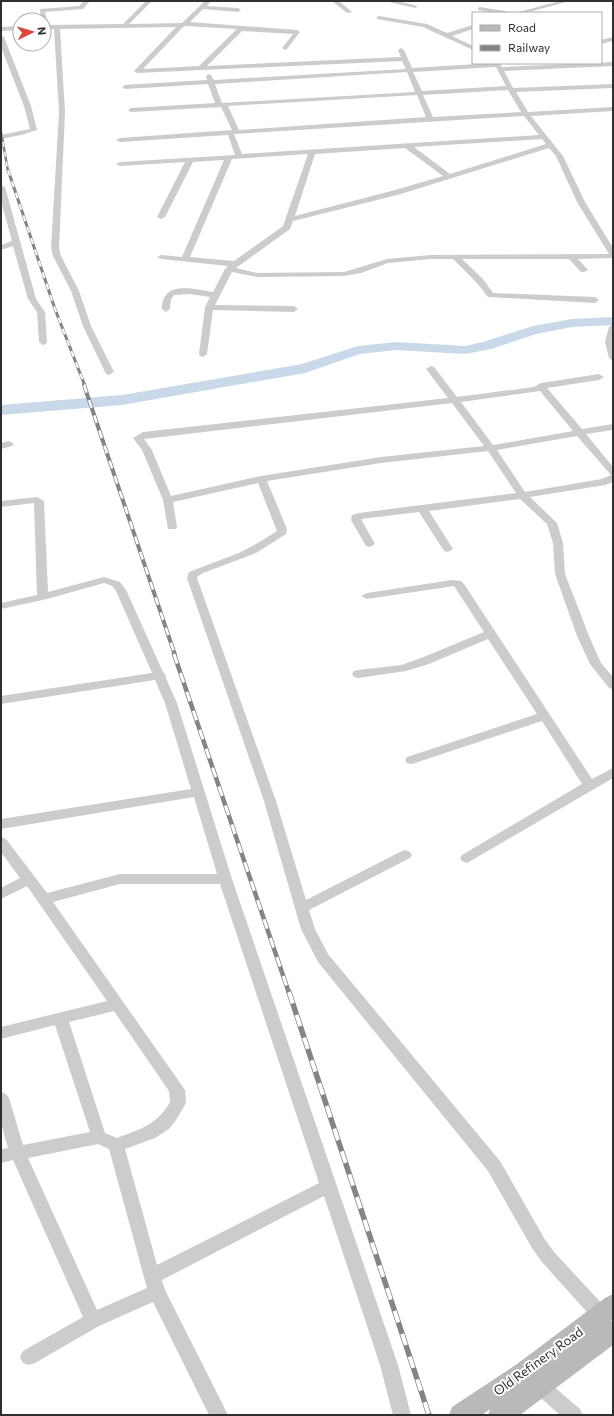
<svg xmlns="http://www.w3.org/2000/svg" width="614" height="1416" font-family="Commissioner,sans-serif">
  <rect width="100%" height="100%" fill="#fff"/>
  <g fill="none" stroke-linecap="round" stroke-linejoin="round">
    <polygon fill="#cad9ea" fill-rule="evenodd" points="613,317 613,325 572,327 536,334 491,349 465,354 396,350 360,354 305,373 122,405 1,415 1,405 122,395 302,364 358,346 396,342 465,346 483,342 533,326 572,319"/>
    <g fill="#ccc" fill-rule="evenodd">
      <polygon points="84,1 90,1 83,9 45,12 47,20 44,22 44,20 41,20 40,9 79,6"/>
      <path d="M146 1H152L129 24 182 23 205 1H211L207 6 238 8 241 10 238 12 203 9 190 22 297 30 300 32 287 49 285 50 282 48 293 34 242 31 207 66 401 57 398 50 401 48 404 50 412 68 494 63H500L502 67 613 62V66L504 71 513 88 613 84V88L516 92 528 112 613 107V111L531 116 563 156 585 202 613 248V258L578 259 588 270 584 272H581L569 259H462L483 279 493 293 595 297 599 300 595 303 488 297 477 283 453 259H431L388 263 361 273 344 276 257 277 232 272 215 305 294 306 298 309 294 312 213 310 207 354 203 357 200 356 199 354 205 307 210 297 190 294 174 295 171 299 170 309 166 312 162 309C162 280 193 289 213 292L225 269 228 266 161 259 157 257 161 255 182 257 224 160 193 162 165 217 161 219 157 217 185 162 120 166 116 164 120 162 235 155 228 135 120 142 116 140 120 138 232 130 221 107 131 112 128 110 131 108 215 103 208 84 125 89 122 87 125 85 207 80 206 76 209 74 211 75 214 80 406 69 402 61 137 73 134 71 135 70 176 27 60 29 65 112 59 248 61 256 79 291 91 326 114 372 109 375 106 374 83 326 71 291 53 256 51 248 59 112 54 29H44V25L123 24ZM186 26 237 29 199 66 143 69 183 27ZM496 67 506 86 422 91 413 72ZM407 72 415 92 222 103 215 84ZM508 90 521 112 433 117 423 95ZM417 95 426 117 239 130 228 106ZM524 116 539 135 242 154 234 134ZM542 139 546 144 450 174 414 147ZM405 148 443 176 395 190 295 216 315 154ZM549 148 556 156 577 202 609 254 431 255 387 259 344 272 257 273 236 268 290 229 293 221 401 194ZM308 154 283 226 234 261 190 257 232 159Z"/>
      <polygon points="332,1 339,1 352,12 347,13"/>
      <polygon points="385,1 397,1 418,6 415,8"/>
      <polygon points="560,1 570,1 525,13 515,13"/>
      <polygon points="480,7 505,11 508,13 494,13 478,10 478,8"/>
      <polygon points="379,16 427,24 447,33 473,25 473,29 452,36 473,46 473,50 423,27 377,19 377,17"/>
      <polygon points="20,26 20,30 1,31 1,27"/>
      <polygon points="1,35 4,37 31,106 37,130 21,135 1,139 1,135 30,129 24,106 1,47"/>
      <polygon points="613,37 613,41 601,44 601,40"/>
      <polygon points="1,185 5,187 36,299 45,312 47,342 46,344 43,345 39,342 37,312 28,299 13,246 1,250 1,245 12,241 1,201"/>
      <polygon points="613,324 613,361 609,358 605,342 609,327"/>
      <path d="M431 366 434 367 457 397 534 387 541 383 599 374 604 377 599 380 547 388 582 429 613 424V430L586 434 613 467V482L605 485 530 497 557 523 563 543 565 574 589 636 601 663 613 677V689L609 688 590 664 577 636 555 574 553 543 547 524 520 499 429 511 453 549 448 552 444 551 419 512 361 519 375 544 370 547 366 546 351 520 352 515 359 513 516 493 488 451 381 463 267 481 287 529 286 534 256 553 203 573 198 576 197 578 276 801 306 900 400 852 405 850 410 852 412 855 410 858 309 910 315 929 328 954 500 1161 544 1238 554 1252 606 1308 609 1314 606 1320 600 1322 594 1320 542 1262 532 1248 488 1171 318 962 301 929 264 801 187 578 189 572 239 553 258 543 277 531 258 483 173 502 177 527 176 529H168L163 500 142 450 133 438 143 432 448 398 426 369ZM540 391 573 431 493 445 461 402ZM452 403 484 446 381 457 261 476 171 496 152 450 144 439ZM577 436 611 475 602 479 525 492 497 450Z"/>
      <polygon points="9,441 14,444 12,446 1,449 1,443"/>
      <path d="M37 497 44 501 48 592 104 577 120 582 126 590 163 672 166 675 165 676 177 703 232 879 398 1365 411 1415H393L380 1365 324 1196 162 1280 165 1290 228 1415H209L153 1302 99 1326 35 1363 29 1365 23 1363 20 1357 23 1351 83 1317 13 1160 1 1163V1149L8 1148 1 1123V1092L6 1094 9 1098 23 1145 90 1132 55 1025 1 1039V1027L107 1001 27 886 1 899V888L20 878 1 852V837L6 839 47 893 120 874H217L194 797 1 829V819L191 789 165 703 155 680 1 704V696L152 673 116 591 112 586 104 583 47 599 1 609V603L37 595 34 503 1 507V501ZM120 884H220L319 1183 157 1265 125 1149 155 1138 169 1129 176 1120 186 1103 185 1090 53 902ZM114 1011 169 1091 170 1102C158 1124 139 1130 117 1138L105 1133 69 1022ZM98 1144 109 1149 147 1288 97 1310 28 1158Z"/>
      <polygon points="452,580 461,581 464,584 592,779 613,768 613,778 467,863 462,861 460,858 462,855 582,784 542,721 415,763 411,764 407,763 405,760 407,757 537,714 488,639 429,664 406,671 358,678 354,677 352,674 354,671 358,670 401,665 421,658 484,632 454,586 367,599 361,596 367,593"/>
      <polygon points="540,1377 546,1380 580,1409 583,1415 560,1415 534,1392 531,1386 534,1380"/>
    </g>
    <polygon fill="#b9b9b9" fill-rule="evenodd" points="613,1294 613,1319 609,1322 613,1320 613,1345 520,1415 488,1415 490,1409 482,1415 449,1415 452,1407 517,1364 605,1298"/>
    <defs>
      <polyline id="rail-far4" points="1,132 8,171"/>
      <polyline id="rail-far3" points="8,170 55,309 85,386"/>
      <polyline id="rail-far2" points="84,385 175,655"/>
      <polyline id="rail-far1" points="174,654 289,993"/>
      <polyline id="rail" points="289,992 429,1415"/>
    </defs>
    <use href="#rail-far4" stroke="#848484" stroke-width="2.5"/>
    <use href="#rail-far3" stroke="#848484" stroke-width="3"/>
    <use href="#rail-far2" stroke="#848484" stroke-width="4"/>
    <use href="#rail-far1" stroke="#848484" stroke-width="4.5"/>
    <use href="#rail" stroke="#848484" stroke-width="5.5"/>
    <use href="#rail-far4" stroke="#fff" stroke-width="1.5" stroke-dasharray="5" stroke-linecap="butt"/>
    <use href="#rail-far3" stroke="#fff" stroke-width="2" stroke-dasharray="6" stroke-linecap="butt"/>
    <use href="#rail-far2" stroke="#fff" stroke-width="2.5" stroke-dasharray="8" stroke-linecap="butt"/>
    <use href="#rail-far1" stroke="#fff" stroke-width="3" stroke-dasharray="10" stroke-linecap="butt"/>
    <use href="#rail" stroke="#fff" stroke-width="4" stroke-dasharray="12" stroke-linecap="butt"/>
  </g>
  <g text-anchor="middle" stroke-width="4" stroke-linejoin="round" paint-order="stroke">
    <g font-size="13" fill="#2f2f2f" stroke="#fff">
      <text transform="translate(538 1361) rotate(-36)" y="5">Old Refinery Road</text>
    </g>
  </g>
  <rect width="614" height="1416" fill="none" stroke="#2f2f2f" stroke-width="4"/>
  <rect x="472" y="12" width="130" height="52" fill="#ffffff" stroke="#acacac"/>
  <rect x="480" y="25" width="20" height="6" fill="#b9b9b9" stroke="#acacac"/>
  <text x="508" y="32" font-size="12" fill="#2f2f2f">Road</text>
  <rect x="480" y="45" width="20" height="6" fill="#848484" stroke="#acacac"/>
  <text x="508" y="52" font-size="12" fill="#2f2f2f">Railway</text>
  <g transform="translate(32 32) rotate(85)"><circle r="19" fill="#ffffff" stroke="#acacac"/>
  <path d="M0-3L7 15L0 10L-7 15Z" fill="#dd473a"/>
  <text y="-6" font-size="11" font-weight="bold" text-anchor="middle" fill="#2f2f2f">N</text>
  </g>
</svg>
